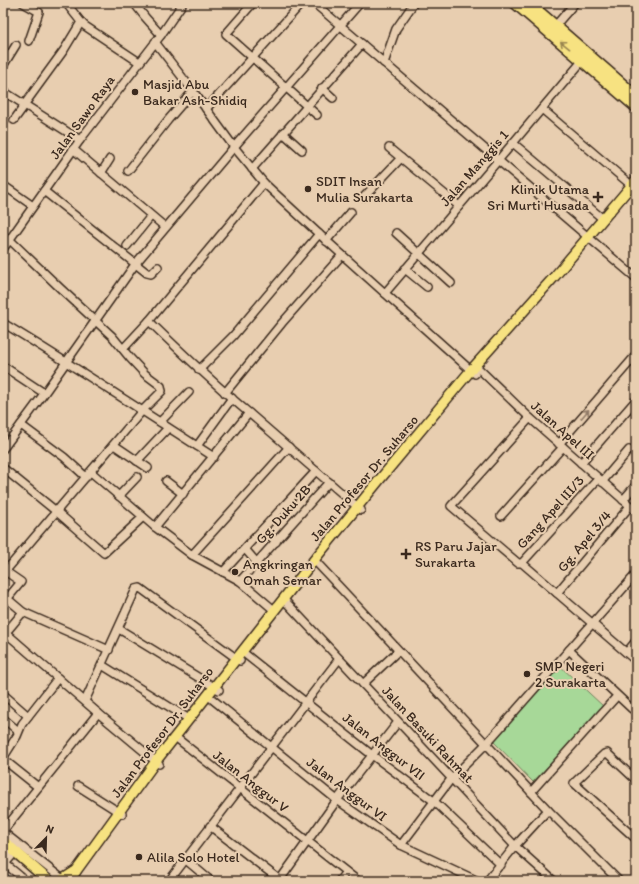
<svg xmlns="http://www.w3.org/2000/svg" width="639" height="884" font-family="Itim,sans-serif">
  <rect width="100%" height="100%" fill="#e8ceb0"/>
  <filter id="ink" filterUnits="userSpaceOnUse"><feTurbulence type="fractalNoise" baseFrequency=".025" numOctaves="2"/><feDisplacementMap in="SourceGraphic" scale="8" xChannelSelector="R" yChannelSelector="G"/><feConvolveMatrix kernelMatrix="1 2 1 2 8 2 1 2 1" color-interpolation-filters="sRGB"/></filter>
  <g filter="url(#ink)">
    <polygon fill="#a7d898" stroke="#71815b" points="559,665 604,707 533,782 493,741"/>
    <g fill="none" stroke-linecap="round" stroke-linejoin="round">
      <polyline stroke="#708e9e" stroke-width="2" points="3,872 14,881"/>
      <defs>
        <g id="minor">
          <polyline points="23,3 39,12 29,41"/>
          <polyline points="66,3 81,22 85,26 139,62"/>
          <polyline points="134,3 145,17 161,35"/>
          <polyline points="253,3 226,34 317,115"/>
          <polyline points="314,3 636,278"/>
          <polyline points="555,26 575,3"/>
          <polyline points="155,42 193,91 234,147 264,183 319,234 475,374"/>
          <polyline points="384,63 396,29 414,3"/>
          <polyline points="3,66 16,45"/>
          <polyline points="322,88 333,98"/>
          <polyline points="3,91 80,140"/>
          <polyline points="24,105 64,50 81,22"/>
          <polyline points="206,109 302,3"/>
          <polyline points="542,109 631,185"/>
          <polyline points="14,120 25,105"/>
          <polyline points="283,133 302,150"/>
          <polyline points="513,143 603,219"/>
          <polyline points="389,148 459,206"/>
          <polyline points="73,149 165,227"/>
          <polyline points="252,169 362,44"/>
          <polyline points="128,171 168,120 193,91"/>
          <polyline points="101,173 110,159"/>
          <polyline points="3,185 33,206"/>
          <polyline points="44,191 147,273 151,274 158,267"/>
          <polyline points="364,197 401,158"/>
          <polyline points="396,233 451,283"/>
          <polyline points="326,241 351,212"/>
          <polyline points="127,246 151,216"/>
          <polyline points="3,249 80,140 161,35 183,3"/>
          <polyline points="405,269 427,287"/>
          <polyline points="385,293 513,143 583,60"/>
          <path d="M3 323C74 366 144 412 214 457"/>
          <polyline points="123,349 149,321"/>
          <polyline points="475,365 530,418 636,511"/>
          <polyline points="3,366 44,393"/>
          <polyline points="199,370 233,336 319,234"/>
          <polyline points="225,393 282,323 342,255"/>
          <path d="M249 413C214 384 182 353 149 321L264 183"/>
          <polyline points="530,418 451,506 518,563 522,563 636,661"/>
          <polyline points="160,422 189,392"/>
          <polyline points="21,425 64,457 86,477"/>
          <polyline points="559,444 636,355"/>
          <polyline points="114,445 148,468"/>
          <polyline points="197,446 232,398"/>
          <polyline points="3,449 43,395 136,263 234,147 360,3"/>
          <polyline points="137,461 168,428"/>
          <polyline points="581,463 636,400"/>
          <polyline points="3,468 57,512 104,553 143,517"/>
          <polyline points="91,472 155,527"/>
          <polyline points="166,481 183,494"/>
          <polyline points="602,482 629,450"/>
          <polyline points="119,496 137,477"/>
          <polyline points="623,500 636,485"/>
          <polyline points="501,516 563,447"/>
          <polyline points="264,528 276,542"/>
          <polyline points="245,549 257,563"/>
          <polyline points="192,555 289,447"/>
          <polyline points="317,563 548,810 619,881"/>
          <polyline points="522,563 598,479"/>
          <polyline points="5,571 21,582 7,599"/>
          <polyline points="223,572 316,471"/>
          <polyline points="3,574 142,411 162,391 161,386 145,374 130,358 112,336 60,288 10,240"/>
          <polyline points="240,581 329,482"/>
          <polyline points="557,593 630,506"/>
          <polyline points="3,595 23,612 109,650"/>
          <polyline points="286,602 515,846 554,881"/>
          <polyline points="274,610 240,581 192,555 155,527 249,413 361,510"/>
          <polyline points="119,629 219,690"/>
          <polyline points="6,633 98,713 159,764"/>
          <polyline points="3,636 23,612"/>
          <polyline points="569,650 632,709"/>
          <polyline points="627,652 636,641"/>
          <polyline points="245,654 372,755 435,802 501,865"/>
          <polyline points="102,665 189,719"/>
          <polyline points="363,684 398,651"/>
          <polyline points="3,694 28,716"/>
          <polyline points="212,699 337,800 401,845 478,881"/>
          <polyline points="85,701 136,589 140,588 240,661"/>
          <polyline points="4,719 18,731"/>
          <polyline points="179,740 358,881"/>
          <polyline points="3,758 17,736 22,724 58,678"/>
          <polyline points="3,759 38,787"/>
          <polyline points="636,780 607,753 604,754 574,783 636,839"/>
          <polyline points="78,786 122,814"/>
          <polyline points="531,792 617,696"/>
          <polyline points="210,826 280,880"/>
          <polyline points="3,831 98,713"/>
          <polyline points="3,832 65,881"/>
          <polyline points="401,845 451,779 486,744 636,574"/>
          <polyline points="186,860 211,881"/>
          <polyline points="3,862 26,881"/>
          <polyline points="3,866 11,857"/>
          <polyline points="169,881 339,659"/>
          <polyline points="279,881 337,800 398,722"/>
          <polyline points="339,881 346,872"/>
          <polyline points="487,881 515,846 548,810"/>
        </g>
        <polyline id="major" points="71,878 156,761 314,560 381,478 471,370 555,276 636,180"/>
        <g id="highway">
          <polyline points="515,3 636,107"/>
          <polyline points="529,3 636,96"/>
          <polyline points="3,841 49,881"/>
          <polyline points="61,881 75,872"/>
        </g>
      </defs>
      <use href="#minor" stroke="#3b2a1e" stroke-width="10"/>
      <use href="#major" stroke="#3b2a1e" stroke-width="12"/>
      <use href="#highway" stroke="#3b2a1e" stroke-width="13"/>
      <use href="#minor" stroke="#e8ceb0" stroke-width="7"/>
      <use href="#major" stroke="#f7e281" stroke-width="9"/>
      <use href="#highway" stroke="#f7e281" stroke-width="10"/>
    </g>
    <defs><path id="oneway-shaft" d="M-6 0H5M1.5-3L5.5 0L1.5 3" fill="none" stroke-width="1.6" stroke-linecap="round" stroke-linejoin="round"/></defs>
    <use stroke="#998650" href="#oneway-shaft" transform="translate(565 45) rotate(-141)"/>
    <use stroke="#927c67" href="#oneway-shaft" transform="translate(585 414) rotate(-49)"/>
  </g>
  <g fill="#3b2a1e" stroke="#e8ceb0" stroke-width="1.5">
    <circle cx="135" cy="92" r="4"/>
    <circle cx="308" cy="189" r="4"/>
    <path d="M596 191h4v4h4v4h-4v4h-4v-4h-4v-4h4z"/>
    <path d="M404 548h4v4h4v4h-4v4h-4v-4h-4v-4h4z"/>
    <circle cx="235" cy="572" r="4"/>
    <circle cx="527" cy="674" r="4"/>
    <circle cx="139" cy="857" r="4"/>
  </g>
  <g text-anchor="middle" stroke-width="4" stroke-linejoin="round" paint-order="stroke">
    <g font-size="14" fill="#3b2a1e" stroke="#e8ceb0" text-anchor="start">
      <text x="143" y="89">Masjid Abu<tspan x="143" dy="16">Bakar Ash-Shidiq</tspan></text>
      <text x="316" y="186">SDIT Insan<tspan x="316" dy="16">Mulia Surakarta</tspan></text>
      <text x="589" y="194" text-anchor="end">Klinik Utama<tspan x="589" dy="16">Sri Murti Husada</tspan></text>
      <text x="415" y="551">RS Paru Jajar<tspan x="415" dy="16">Surakarta</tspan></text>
      <text x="243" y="569">Angkringan<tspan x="243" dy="16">Omah Semar</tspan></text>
      <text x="535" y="671">SMP Negeri<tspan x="535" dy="16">2 Surakarta</tspan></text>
      <text x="147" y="862">Alila Solo Hotel</text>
    </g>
    <g font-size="14" fill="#3b2a1e" stroke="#e8ceb0">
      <text transform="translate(82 117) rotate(-54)" y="5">Jalan Sawo Raya</text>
      <text transform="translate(474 168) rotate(-49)" y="5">Jalan Manggis 1</text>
      <text transform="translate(563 430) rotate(42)" y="5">Jalan Apel III</text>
      <text transform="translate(364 478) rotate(-50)" y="5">Jalan Profesor Dr. Suharso</text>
      <text transform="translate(550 512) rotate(-48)" y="5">Gang Apel III/3</text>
      <text transform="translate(283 514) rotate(-48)" y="5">Gg. Duku 2B</text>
      <text transform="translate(584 541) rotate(-50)" y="5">Gg. Apel 3/4</text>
      <text transform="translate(162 732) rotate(-53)" y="5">Jalan Profesor Dr. Suharso</text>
      <text transform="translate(428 734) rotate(47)" y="5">Jalan Basuki Rahmat</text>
      <text transform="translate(384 746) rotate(38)" y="5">Jalan Anggur VII</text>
      <text transform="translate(251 781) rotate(38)" y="5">Jalan Anggur V</text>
      <text transform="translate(347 789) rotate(37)" y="5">Jalan Anggur VI</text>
    </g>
  </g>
  <rect width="639" height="884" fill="none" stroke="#e8ceb0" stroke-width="16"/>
  <rect x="8" y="8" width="623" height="868" fill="none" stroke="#3b2a1e" stroke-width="1.5" filter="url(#ink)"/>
  <g transform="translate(46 838) rotate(23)" stroke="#e8ceb0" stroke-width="3" paint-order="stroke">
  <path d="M0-3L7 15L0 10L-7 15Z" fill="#3b2a1e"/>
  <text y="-6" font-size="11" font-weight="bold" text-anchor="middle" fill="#3b2a1e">N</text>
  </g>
</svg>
